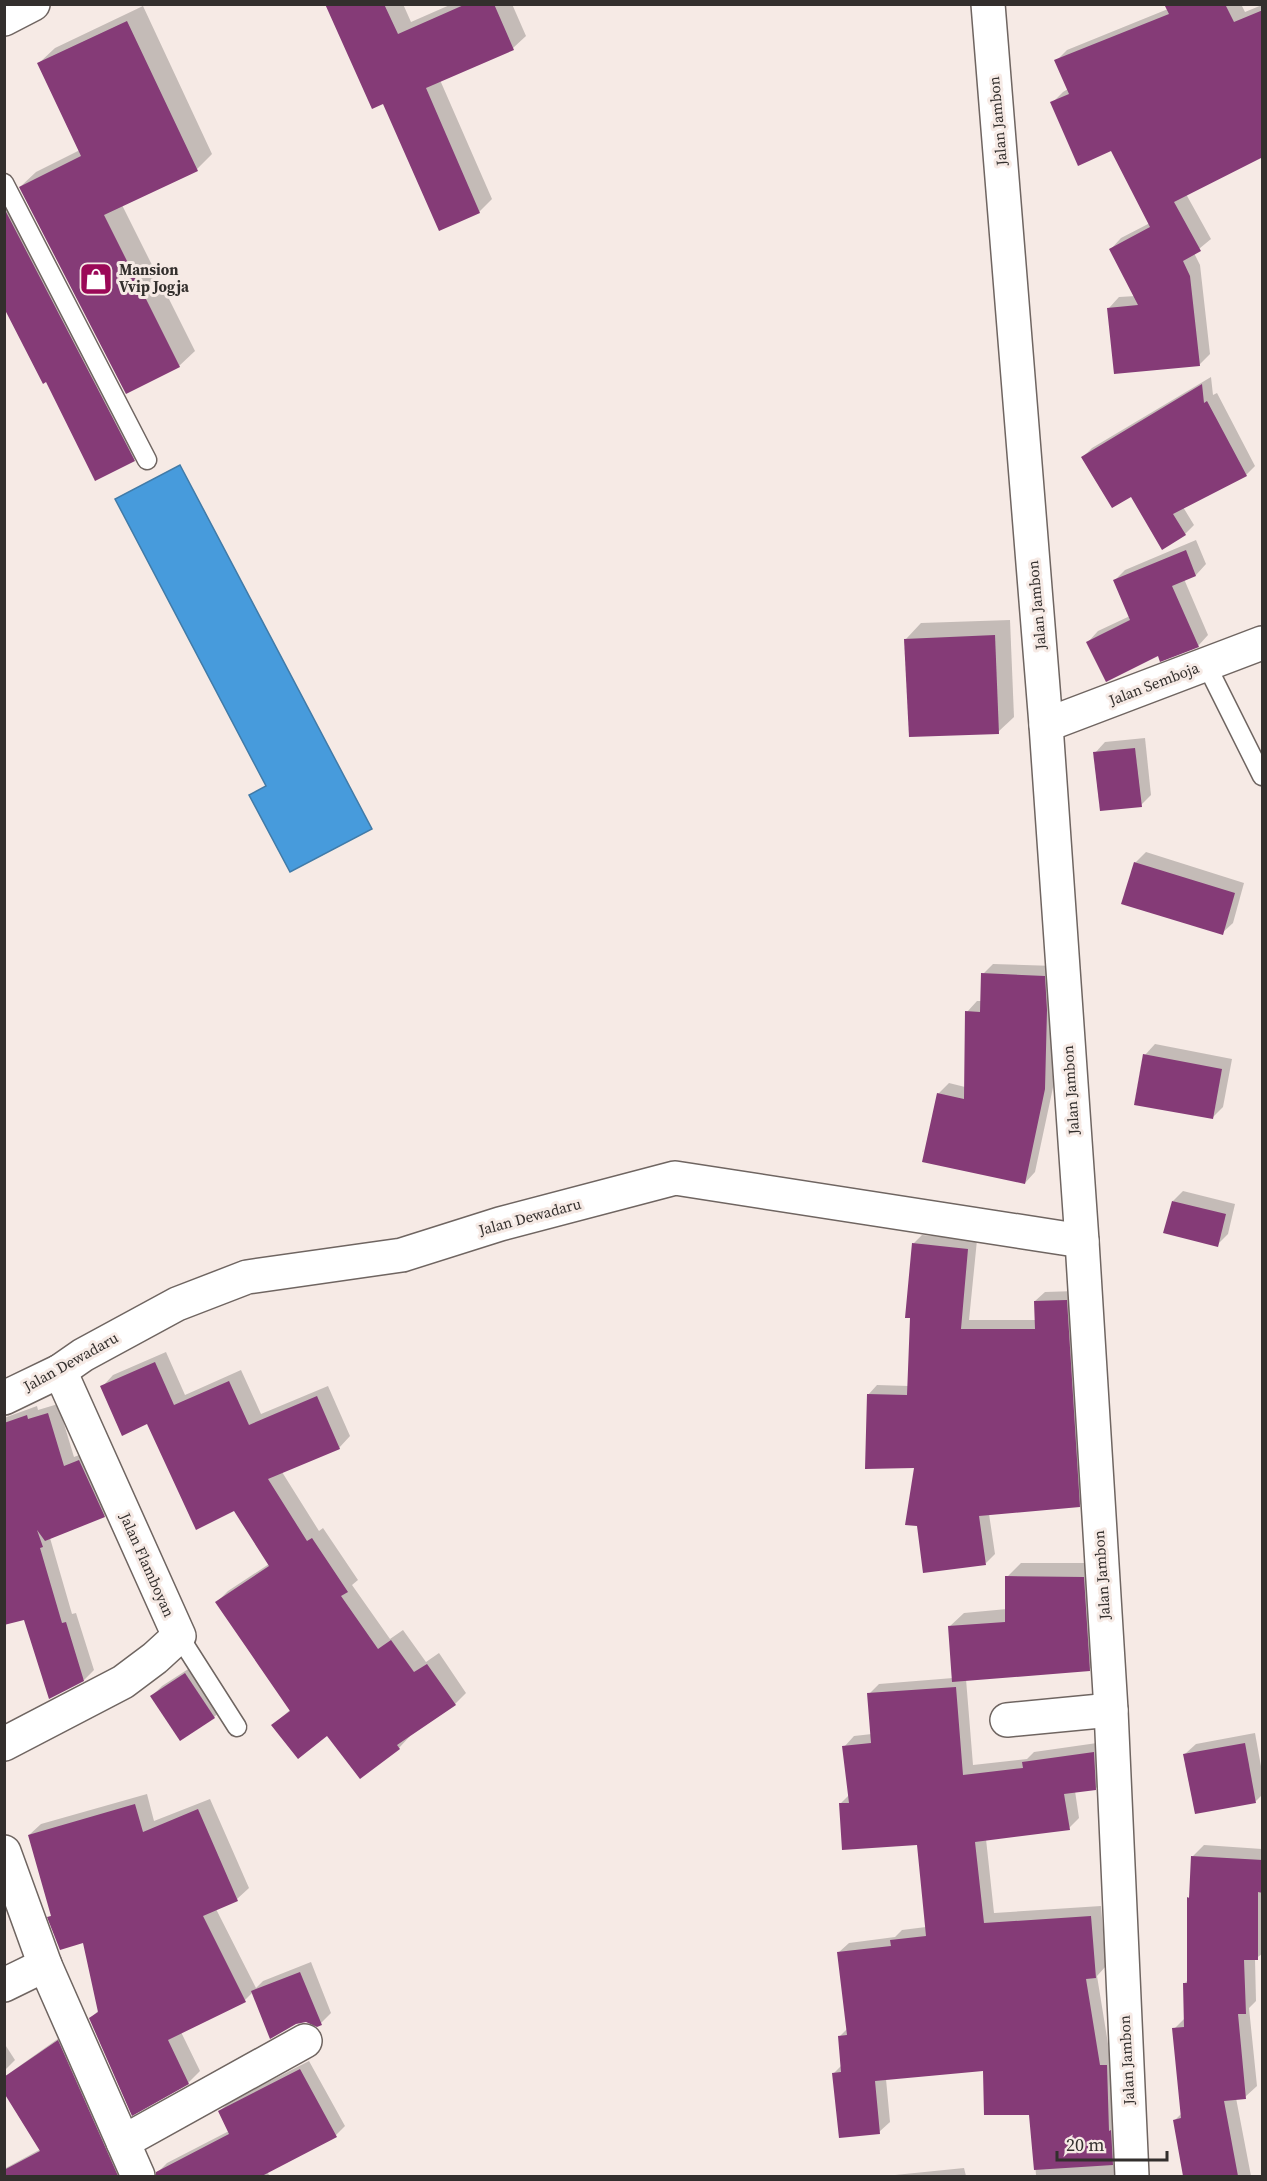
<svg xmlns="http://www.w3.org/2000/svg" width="1267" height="2181" font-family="'Source Serif 4',serif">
  <rect width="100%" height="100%" fill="#f6eae5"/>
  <polygon fill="#479bdc" stroke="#417ba8" stroke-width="1.5" points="180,465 372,829 290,872 249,795 266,786 115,499"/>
  <g fill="#0003">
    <polygon points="326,4 403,4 411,22 452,4 512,4 526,36 513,48 440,80 492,199 479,212 384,102"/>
    <polygon points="1166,4 1241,4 1245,12 1262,5 1262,82 1186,194 1211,239 1194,253 1200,265 1210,354 1199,365 1109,308 1119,297 1136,296 1111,249 1121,238 1150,223 1111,150 1052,103 1063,92 1068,89 1056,61 1067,50 1168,9"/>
    <polygon points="143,6 212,154 197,169 122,205 195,351 179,366 20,187 36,172 80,150 39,63 55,48"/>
    <polygon points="4,190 145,450 134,460 47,380 4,305"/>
    <polygon points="1211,377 1213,395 1217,393 1255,466 1246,475 1183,507 1194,525 1185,534 1083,457 1092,448"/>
    <polygon points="1196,540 1206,564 1196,575 1184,579 1208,635 1198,646 1088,642 1098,631 1130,616 1115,580 1125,570"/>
    <polygon points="1010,620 1014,717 998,732 906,639 921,623"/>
    <polygon points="1145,738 1151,795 1141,805 1095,753 1105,742"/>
    <polygon points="1146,852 1244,883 1233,923 1222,933 1135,863"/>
    <polygon points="993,964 1055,966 1055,1078 1035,1172 1025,1183 938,1094 949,1083 965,1087 967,1012 977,1001 982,1001 983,974"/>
    <polygon points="1155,1044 1232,1059 1223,1107 1212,1118 1145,1055"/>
    <polygon points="1183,1191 1235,1204 1228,1234 1217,1245 1173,1201"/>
    <polygon points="922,1235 977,1240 969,1320 1036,1320 1035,1301 1045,1292 1076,1291 1088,1496 1079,1506 989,1514 995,1554 986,1563 916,1466 868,1395 877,1385 909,1386 913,1244"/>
    <polygon points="166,1352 185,1395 241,1370 261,1414 328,1386 350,1436 339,1448 282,1472 319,1531 323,1528 358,1580 352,1585 390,1639 403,1630 426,1662 439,1653 466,1693 455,1704 409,1735 410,1736 399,1748 273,1725 291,1709 217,1602 228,1591 269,1564 235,1509 148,1422 102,1387 113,1375"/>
    <polygon points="58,1404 74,1457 89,1451 114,1506 104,1516 50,1538 72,1614 76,1613 94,1670 84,1680 26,1619 4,1468 4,1418 37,1406 38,1410"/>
    <polygon points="1021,1563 1098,1563 1103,1655 1089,1670 966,1679 973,1765 1027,1759 1034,1752 1104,1742 1106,1778 1095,1789 1075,1791 1079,1818 1069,1828 986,1839 994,1913 1101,1906 1106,1966 1097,1976 1110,2056 1127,2176 1031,2176 1036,2175 1031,2113 985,2070 886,2079 890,2122 879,2132 834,2073 842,2065 839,2037 848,2028 838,1953 849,1943 895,1937 902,1930 926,1927 918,1843 840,1804 850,1794 844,1747 854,1736 872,1734 869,1694 879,1684 953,1678 949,1627 964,1613 1007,1609 1007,1577"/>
    <polygon points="196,1664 225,1707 214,1717 152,1696 162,1686"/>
    <polygon points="1255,1733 1262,1772 1262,1795 1256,1801 1185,1754 1196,1744"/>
    <polygon points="147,1794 154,1821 210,1799 249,1888 237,1899 216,1909 256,1988 263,1981 311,1962 331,2013 321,2023 253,1992 245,2000 181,2032 200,2071 188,2083 133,2114 91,2018 99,2010 84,1941 49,1917 52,1915 29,1835 41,1824"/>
    <polygon points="1204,1845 1262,1849 1262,1954 1255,1959 1256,2001 1249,2008 1257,2086 1245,2097 1236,2098 1251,2176 1185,2176 1175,2120 1182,2113 1174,2029 1186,2017 1184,1984 1189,1979 1188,1898 1190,1896 1193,1856"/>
    <polygon points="66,2033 130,2176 4,2176 4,2169 41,2149 4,2077"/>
    <polygon points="4,2043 15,2060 4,2071"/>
    <polygon points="309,2061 345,2126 336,2135 267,2172 270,2176 160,2176 158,2172 167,2163 229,2131 220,2111 229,2102"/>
    <polygon points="964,2168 966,2176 893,2176 895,2175"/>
  </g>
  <g fill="#853b77">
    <polygon points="325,4 384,4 398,34 466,4 494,4 514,50 426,88 480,213 439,231 383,104 372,109"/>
    <polygon points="1164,4 1225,4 1234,22 1263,10 1263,157 1174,202 1201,251 1183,261 1190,276 1200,366 1114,374 1107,308 1138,305 1109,249 1150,227 1111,151 1078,166 1050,102 1069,94 1054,60 1169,14"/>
    <polygon points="127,21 198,171 104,215 180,367 126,394 19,187 81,156 37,63"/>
    <polygon points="4,208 135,461 95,481 46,382 43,384 4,308"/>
    <polygon points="1202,384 1204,403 1207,401 1247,476 1173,514 1186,535 1162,550 1131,497 1112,508 1081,457"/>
    <polygon points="1186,550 1196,576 1172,586 1199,647 1160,662 1158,656 1106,682 1086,642 1130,620 1113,580"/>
    <polygon points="995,635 999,734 909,737 904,639"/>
    <polygon points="1135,748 1142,807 1100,811 1093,752"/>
    <polygon points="1134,862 1235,893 1223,935 1121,904"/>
    <polygon points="981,973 1045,976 1047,1010 1045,1089 1025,1184 922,1162 937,1093 964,1099 965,1011 980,1012"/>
    <polygon points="1143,1054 1222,1069 1213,1119 1134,1105"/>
    <polygon points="1172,1201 1226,1214 1218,1247 1163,1233"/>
    <polygon points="912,1243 968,1249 961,1329 1035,1329 1034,1301 1067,1300 1080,1507 979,1516 986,1565 923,1573 917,1526 905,1525 914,1468 865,1469 867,1394 907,1395 910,1318 905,1318"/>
    <polygon points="155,1362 174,1405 229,1381 249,1425 317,1396 340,1449 268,1479 307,1541 312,1538 348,1592 341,1596 378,1649 391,1640 414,1672 427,1664 456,1705 397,1745 400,1749 360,1779 327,1736 298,1759 271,1725 290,1711 215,1602 269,1566 234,1511 196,1530 147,1424 122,1436 100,1386"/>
    <polygon points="48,1413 64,1466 79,1460 105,1517 45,1541 37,1530 43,1547 40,1548 62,1623 66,1622 84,1681 49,1699 24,1620 4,1625 4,1423 27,1415 28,1419"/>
    <polygon points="1005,1576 1084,1577 1090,1671 952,1682 948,1626 1005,1622"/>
    <polygon points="185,1673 215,1718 180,1741 150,1696"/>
    <polygon points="956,1687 963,1775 1023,1768 1022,1762 1094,1752 1096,1790 1064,1794 1070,1830 975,1842 984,1923 1091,1916 1096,1978 1086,1979 1100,2065 1107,2065 1109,2131 1111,2130 1113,2165 1034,2170 1029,2115 984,2115 983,2071 875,2081 880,2134 839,2138 832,2073 841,2072 838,2036 847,2035 837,1952 891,1946 890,1940 926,1936 917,1845 842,1850 839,1803 849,1803 842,1746 871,1743 867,1693"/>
    <polygon points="1245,1743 1256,1803 1195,1814 1183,1754"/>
    <polygon points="135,1804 143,1832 198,1809 238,1901 203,1916 246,2002 168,2040 189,2084 132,2116 89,2018 98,2012 83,1943 60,1950 47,1917 51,1916 28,1835"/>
    <polygon points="1191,1856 1263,1860 1263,1893 1258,1892 1258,1960 1244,1960 1246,2014 1238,2014 1246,2099 1224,2101 1238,2176 1183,2176 1173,2120 1181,2118 1172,2028 1184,2027 1183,1983 1187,1983 1187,1897 1189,1898"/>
    <polygon points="300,1972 322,2025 317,2027 306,2022 296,2024 270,2039 251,1991"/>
    <polygon points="58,2040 118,2176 4,2176 4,2170 40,2151 4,2093 4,2077"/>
    <polygon points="300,2069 337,2137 262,2176 156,2176 156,2172 229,2134 218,2111"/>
  </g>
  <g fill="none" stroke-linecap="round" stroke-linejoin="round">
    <defs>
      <g id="lane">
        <polyline points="4,183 147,460"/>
        <polyline points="1206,664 1262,776"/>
        <polyline points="179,1636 237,1727"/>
      </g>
      <g id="street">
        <polyline points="1046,725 1262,643"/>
        <polyline points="4,1398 60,1371 83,1355 177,1304 247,1277 402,1255 500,1224 675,1178 1082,1241"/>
        <polyline points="1007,1720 1111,1710"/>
        <polyline points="4,1744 123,1682 155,1658 179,1636 60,1371"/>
        <polyline points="4,1852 45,1965 138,2176"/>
        <polyline points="4,1985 45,1965"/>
        <polyline points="123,2142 305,2041"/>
      </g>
      <g id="secondary">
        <polyline points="988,4 1046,725 1082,1241 1111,1710 1132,2176"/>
        <polyline points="4,19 33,4"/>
      </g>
    </defs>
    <use href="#lane" stroke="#6f6561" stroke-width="21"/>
    <use href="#street" stroke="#6f6561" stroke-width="36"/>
    <use href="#secondary" stroke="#6f6561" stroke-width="36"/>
    <use href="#lane" stroke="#fff" stroke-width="18"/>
    <use href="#street" stroke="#fff" stroke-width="33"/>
    <use href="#secondary" stroke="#fff" stroke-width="33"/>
  </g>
  <defs>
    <symbol id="shop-square" viewBox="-11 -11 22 22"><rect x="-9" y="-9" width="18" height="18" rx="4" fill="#9b0958" stroke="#f6eae5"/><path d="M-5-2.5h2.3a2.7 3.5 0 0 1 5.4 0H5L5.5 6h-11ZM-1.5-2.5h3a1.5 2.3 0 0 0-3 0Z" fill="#fff"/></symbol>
  </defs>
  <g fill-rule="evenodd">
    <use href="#shop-square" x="77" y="260" width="38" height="38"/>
  </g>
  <g text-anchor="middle" stroke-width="6" stroke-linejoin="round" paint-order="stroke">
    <g font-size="15" fill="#332f2d" stroke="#f6eae5">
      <text transform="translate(998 121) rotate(-95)" y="5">Jalan Jambon</text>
      <text transform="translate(1037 605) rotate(-95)" y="5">Jalan Jambon</text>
      <text transform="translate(1154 684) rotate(-21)" y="5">Jalan Semboja</text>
      <text transform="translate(1071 1090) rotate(-94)" y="5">Jalan Jambon</text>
      <text transform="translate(530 1217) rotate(-15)" y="5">Jalan Dewadaru</text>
      <text transform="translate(71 1362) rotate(-29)" y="5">Jalan Dewadaru</text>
      <text transform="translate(147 1565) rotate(66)" y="5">Jalan Flamboyan</text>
      <text transform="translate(1102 1575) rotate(-94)" y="5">Jalan Jambon</text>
      <text transform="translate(1127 2060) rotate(-93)" y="5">Jalan Jambon</text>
    </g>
    <g font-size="15" font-weight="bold" fill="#332f2d" stroke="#f6eae5" text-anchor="start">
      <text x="119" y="275">Mansion<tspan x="119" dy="17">Vvip Jogja</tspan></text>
    </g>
  </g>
  <rect width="1267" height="2181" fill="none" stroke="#332f2d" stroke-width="12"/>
  <path d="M1057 2151v9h110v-9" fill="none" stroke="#332f2d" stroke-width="3"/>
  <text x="1066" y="2151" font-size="18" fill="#332f2d" stroke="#f6eae5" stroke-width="4.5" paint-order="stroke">20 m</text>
</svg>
